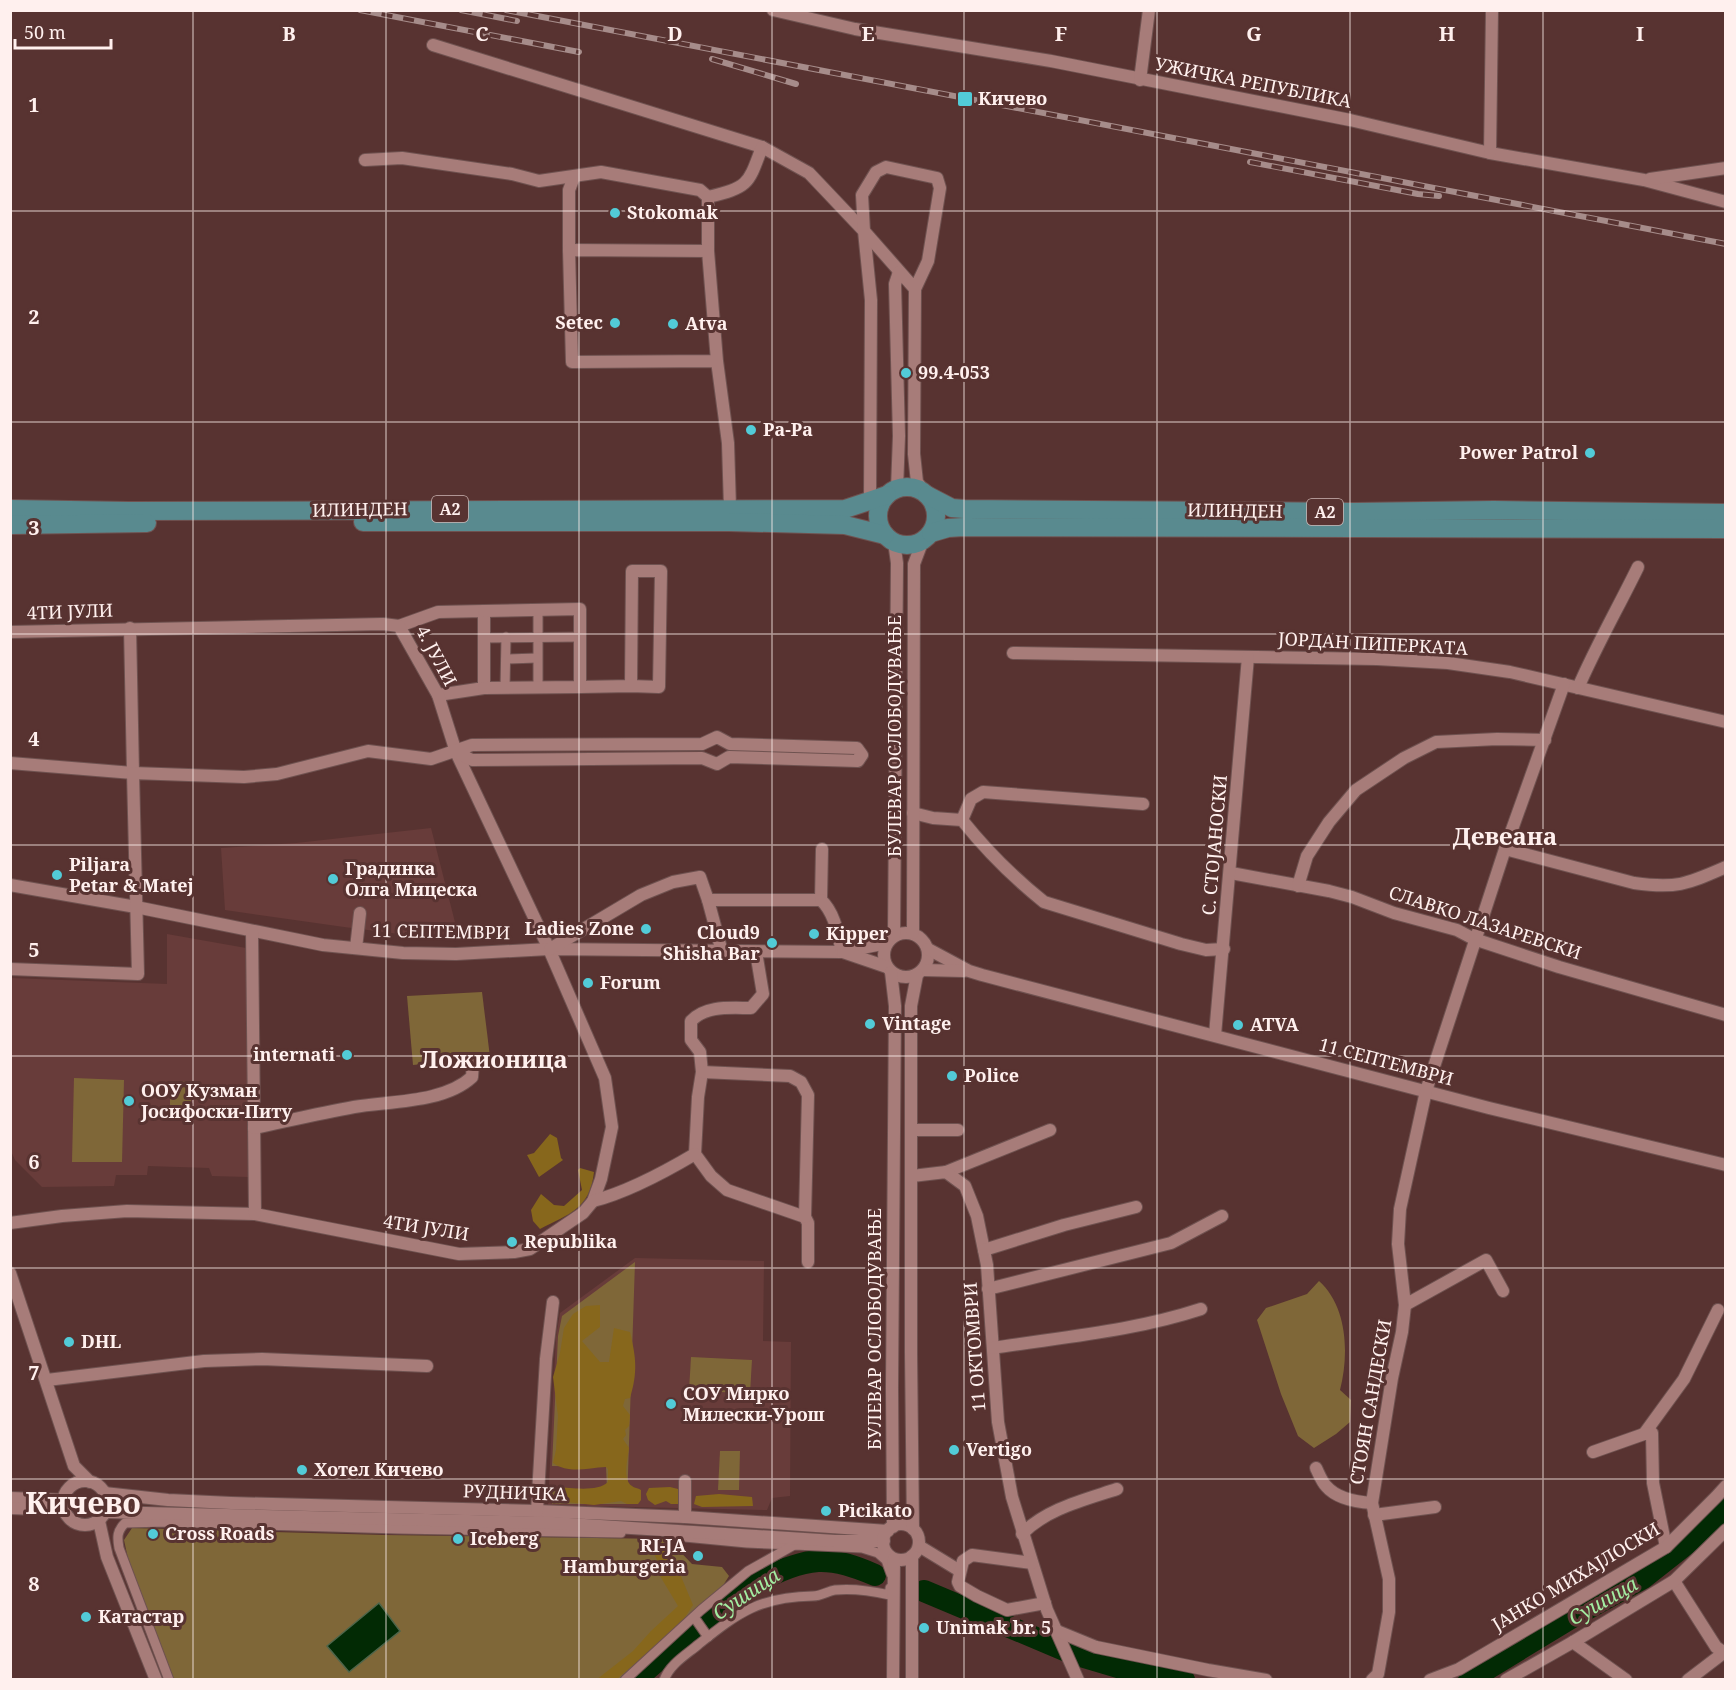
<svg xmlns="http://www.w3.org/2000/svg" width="1736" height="1690" font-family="'Noto Serif',serif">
  <rect width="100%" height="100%" fill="#583331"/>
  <g fill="#683c3a">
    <polygon points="431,828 459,938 423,937 344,927 225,910 221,848 296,843"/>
    <polygon points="167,934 246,948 248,1177 212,1176 209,1168 148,1166 147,1175 116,1175 114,1186 42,1187 15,1160 11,1151 11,978 167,984"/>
    <polygon points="635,1258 764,1261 763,1341 791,1342 790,1496 772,1498 767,1510 548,1505 556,1337 560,1313"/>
  </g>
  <g fill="#7f6738">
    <polygon points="482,992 490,1057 413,1065 407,996"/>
    <polygon points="74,1078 124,1080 122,1162 72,1162"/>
    <polygon points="170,1081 191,1082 191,1107 170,1107"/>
    <polygon points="635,1262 627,1504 552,1504 552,1489 607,1489 606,1467 552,1466 558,1336 562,1316"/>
    <path d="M1319 1281C1348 1307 1349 1355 1340 1390L1351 1400 1350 1422 1336 1434 1314 1448 1298 1436 1281 1394 1257 1320 1266 1308 1307 1294Z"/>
    <polygon points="691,1357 752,1360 750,1393 689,1391"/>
    <polygon points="720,1451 740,1451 739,1490 718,1490"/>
    <polygon points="132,1528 384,1535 668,1539 692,1564 722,1567 729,1576 717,1595 620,1679 173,1679 129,1563 124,1540"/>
  </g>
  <g fill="#87671c">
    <polygon points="550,1134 557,1138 561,1158 563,1160 539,1177 527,1155 534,1153"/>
    <path d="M580 1168 594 1172C590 1209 569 1214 540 1229L533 1221 531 1210 541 1194 554 1205 564 1206 582 1190 578 1170Z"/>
    <path d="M600 1305V1327L582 1341 600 1362H609L614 1328 630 1332C636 1357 638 1372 630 1398L625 1399 623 1406 630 1415 629 1426 625 1430 626 1435 623 1439 629 1448C628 1457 622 1480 632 1486 634 1488 638 1488 641 1490V1500L638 1504H627L621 1501 594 1505 557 1501 558 1487C572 1488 598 1492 608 1482V1469L606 1467C587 1468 569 1474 553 1463L556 1450 558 1416 553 1377 560 1353 564 1328 573 1314 586 1306Z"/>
    <polygon points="670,1487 682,1490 679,1504 671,1504 666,1501 655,1505 648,1500 646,1494 649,1488"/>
    <polygon points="719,1494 752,1497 753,1506 702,1507 694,1504 696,1496"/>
    <polygon points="639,1542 667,1543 693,1605 680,1625 617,1679 596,1680 633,1651 651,1631 678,1606 660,1576 664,1573 654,1554 644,1554"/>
  </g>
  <polygon fill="#022a04" stroke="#4e654a" stroke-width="1.5" points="379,1603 400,1631 349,1672 327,1646"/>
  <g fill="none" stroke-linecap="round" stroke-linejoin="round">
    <g stroke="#022a04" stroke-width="22">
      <polyline points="924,1591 1074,1654 1121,1668 1184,1680"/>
      <path d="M635 1680C682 1640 755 1566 818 1561 838 1560 857 1567 875 1575"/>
      <polyline points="1469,1680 1574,1616 1643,1578 1704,1530 1726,1506"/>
    </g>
    <defs>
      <g id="pedestrian">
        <polyline points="538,611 538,687"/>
        <polyline points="485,638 581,637"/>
        <polyline points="506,659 537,658"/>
        <polyline points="505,688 506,637"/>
        <polyline points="674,1536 747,1543 794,1545"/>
        <polyline points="694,1617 708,1637"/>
        <path d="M169 1680 119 1548C117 1537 117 1531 125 1523L166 1522 398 1529 621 1533"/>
        <polyline points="625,1680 701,1610 748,1571 794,1545 862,1548 878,1553 886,1560 891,1574"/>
        <path d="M664 1680C670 1664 686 1655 699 1644 739 1612 760 1597 813 1596 821 1596 828 1591 835 1590 853 1588 872 1591 890 1595V1588"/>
      </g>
      <g id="minor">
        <polyline points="773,10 855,29 1051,61 1350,120 1490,153 1644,180 1726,202"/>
        <polyline points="433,45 762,147 809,173 864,231 871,300 870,501"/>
        <polyline points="1140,80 1149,10"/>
        <polyline points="1490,153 1492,10"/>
        <polyline points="365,160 402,158 512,174 539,181 601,172 700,190 708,197"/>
        <polyline points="1650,179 1726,168"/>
        <polyline points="569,250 569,190 574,177"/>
        <path d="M708 251V197C749 187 748 185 762 147"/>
        <polyline points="915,289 864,231 862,195 876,172 886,167 937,178 940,188 928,261 915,289 914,454 917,482 927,495"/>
        <polyline points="717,361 708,251 569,250 572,362 717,361 728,443 730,508"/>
        <polyline points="897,489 899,436 895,284 899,272"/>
        <polyline points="399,626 438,612 484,611 484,688 438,695"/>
        <polyline points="10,632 383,624 399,626 438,695 456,752 549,949 605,1078 612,1127 601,1179 593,1201 583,1213 530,1249 514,1252 459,1254 255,1214 127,1211 62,1216 10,1223"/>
        <polyline points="1013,653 1377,659 1448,663 1510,672 1726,722"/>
        <polyline points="580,687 631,686 632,571 661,571 659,687 631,686"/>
        <polyline points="484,688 580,687 580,609 484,611"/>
        <path d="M1578 688C1596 646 1618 608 1638 567"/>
        <polyline points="10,763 133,773 130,628"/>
        <path d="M913 813 933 818 962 820C986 850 1014 878 1044 902L1181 944 1206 950 1224 949"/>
        <polyline points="962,820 971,799 983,792 1143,804"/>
        <path d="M1505 849 1634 883C1677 889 1687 884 1726 867"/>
        <polyline points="1231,873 1329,891 1352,897 1394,913 1457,930 1474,939 1559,967 1726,1015"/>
        <polyline points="10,885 136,907 323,945 403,953 456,954 549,949 842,952 887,943"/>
        <polyline points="1298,886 1307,856 1329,822 1356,790 1404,758 1436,742 1497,739 1545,740"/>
        <polyline points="708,900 821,900 822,849"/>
        <path d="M821 900C835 913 838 935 842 952"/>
        <polyline points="252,931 255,1214"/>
        <circle cx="906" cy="955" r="22"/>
        <polyline points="913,933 914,564 923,540"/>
        <polyline points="894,936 897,563 894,542"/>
        <polyline points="356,948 360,913"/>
        <polyline points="550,949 641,895 673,882 700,877 708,900 722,952"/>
        <polyline points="928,949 969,971 982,975 1489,1108 1726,1165"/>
        <path d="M756 952 763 994 751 1008C731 1008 706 1005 691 1021V1040L700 1052 702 1072 698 1097 695 1154 711 1176 727 1190 805 1217 808 1223V1262"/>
        <polyline points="843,952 887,967"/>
        <polyline points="10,969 138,974 133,773 244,777 277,774 368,751 431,759 472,745 702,744 717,737 730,744 857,748 862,755 858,761 729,757 717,764 702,758 472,760 456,752"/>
        <polyline points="923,970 964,971"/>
        <polyline points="891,972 895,1006 892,1388 893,1527"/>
        <polyline points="1215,1035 1248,657"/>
        <polyline points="702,1072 790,1076 801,1082 808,1095 805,1217"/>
        <path d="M254 1128C287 1121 321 1113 354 1107 390 1101 444 1103 472 1077L473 1062"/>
        <polyline points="912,1130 958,1130"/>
        <polyline points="946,1172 1050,1130"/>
        <polyline points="912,1176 946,1172 965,1186 977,1216 987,1265 998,1422 1012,1497 1047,1610 1078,1680"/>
        <path d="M593 1201C628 1192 663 1173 695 1154"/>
        <polyline points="984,1250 1064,1225 1136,1207"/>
        <polyline points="10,1273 74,1466 90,1482"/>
        <polyline points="988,1289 1171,1243 1222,1216"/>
        <polyline points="1405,1305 1486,1260 1503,1291"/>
        <path d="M993 1348C1063 1337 1134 1331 1201 1309"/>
        <polyline points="47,1380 204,1361 262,1359 427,1366"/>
        <polyline points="1644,1434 1684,1379 1718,1310"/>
        <polyline points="1593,1452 1644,1434 1652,1433 1653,1483 1666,1547"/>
        <path d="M1316 1468C1319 1474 1322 1482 1326 1486 1337 1499 1356 1502 1372 1503"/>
        <circle cx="85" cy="1503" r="22"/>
        <polyline points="104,1493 168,1500 231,1503 537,1511 685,1517 888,1531"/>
        <polyline points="10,1498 63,1500"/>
        <polyline points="10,1508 64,1510"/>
        <polyline points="537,1511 546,1359 553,1302"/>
        <polyline points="105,1512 553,1523 835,1541 884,1541"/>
        <polyline points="1374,1515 1435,1507"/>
        <polyline points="685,1517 685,1481"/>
        <polyline points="99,1521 107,1557 156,1680"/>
        <circle cx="901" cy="1542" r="18"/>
        <polyline points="913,1529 911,1353 911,1006 917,975"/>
        <path d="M1022 1534C1046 1509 1084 1500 1117 1489"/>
        <polyline points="919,1546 960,1571"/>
        <polyline points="1032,1563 972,1555 963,1561 958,1582 960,1586 977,1596 1007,1610 1045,1603"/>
        <polyline points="1674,1581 1716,1647 1723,1652"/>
        <polyline points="1057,1631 1096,1647 1208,1670 1266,1680"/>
        <polyline points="1573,1642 1626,1680"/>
        <polyline points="893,1680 894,1559"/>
        <polyline points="912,1680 912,1556"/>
        <polyline points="1372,1680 1378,1674 1389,1612 1389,1579 1372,1503 1392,1378 1402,1332 1405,1305 1398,1244 1400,1209 1426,1091 1505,849 1564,684"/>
        <polyline points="1430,1680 1459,1669 1666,1547 1716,1497 1726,1486"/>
        <polyline points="1506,1680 1573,1642 1674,1581 1726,1530"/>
        <polyline points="1688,1680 1726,1651"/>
      </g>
      <g id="primary">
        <circle cx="907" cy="516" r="29"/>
        <polyline points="927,495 952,508 964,509 1354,512 1494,510 1726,513"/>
        <polyline points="10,509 129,511 845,509 887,495"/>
        <polyline points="363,522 729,522 845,525 885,535"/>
        <polyline points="10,525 147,523"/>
        <polyline points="931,533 948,528 964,527 1726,529"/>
      </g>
    </defs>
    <use href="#pedestrian" stroke="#6f5250" stroke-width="11"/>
    <use href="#minor" stroke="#6f5250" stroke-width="14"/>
    <use href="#primary" stroke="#6f5250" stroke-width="20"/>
    <use href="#pedestrian" stroke="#a77c79" stroke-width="9"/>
    <use href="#minor" stroke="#a77c79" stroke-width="12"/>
    <use href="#primary" stroke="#598a8f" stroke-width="18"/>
    <defs>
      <g id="rail">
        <polyline points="360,10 579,52"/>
        <polyline points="461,10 517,21"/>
        <polyline points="506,10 1726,244"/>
        <polyline points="712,59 796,84"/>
        <polyline points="1250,162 1418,194 1439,196"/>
      </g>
    </defs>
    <use href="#rail" stroke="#a68c8a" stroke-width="6"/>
    <use href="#rail" stroke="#583331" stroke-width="4" stroke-dasharray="11" stroke-linecap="butt"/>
  </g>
  <path fill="none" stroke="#fff0ee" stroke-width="1.5" stroke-opacity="0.55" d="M193 10V1680M386 10V1680M579 10V1680M772 10V1680M964 10V1680M1157 10V1680M1350 10V1680M1543 10V1680M10 211H1726M10 422H1726M10 634H1726M10 845H1726M10 1056H1726M10 1268H1726M10 1479H1726"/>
  <g fill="#52cbd7" stroke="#583331" stroke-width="2">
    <rect x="957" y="91" width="16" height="16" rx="3"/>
    <circle cx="615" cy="213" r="6"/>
    <circle cx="615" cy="323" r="6"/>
    <circle cx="673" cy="324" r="6"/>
    <circle cx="906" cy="373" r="6"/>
    <circle cx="751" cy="430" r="6"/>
    <circle cx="1590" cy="453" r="6"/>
    <circle cx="57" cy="875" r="6"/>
    <circle cx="333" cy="879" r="6"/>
    <circle cx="646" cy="929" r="6"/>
    <circle cx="814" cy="934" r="6"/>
    <circle cx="772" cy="943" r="6"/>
    <circle cx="588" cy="983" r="6"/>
    <circle cx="870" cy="1024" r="6"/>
    <circle cx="1238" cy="1025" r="6"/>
    <circle cx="347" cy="1055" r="6"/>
    <circle cx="952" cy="1076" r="6"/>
    <circle cx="129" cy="1101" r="6"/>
    <circle cx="512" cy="1242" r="6"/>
    <circle cx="69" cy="1342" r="6"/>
    <circle cx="671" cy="1404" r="6"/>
    <circle cx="954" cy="1450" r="6"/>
    <circle cx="302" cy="1470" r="6"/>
    <circle cx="826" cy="1511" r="6"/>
    <circle cx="153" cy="1534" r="6"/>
    <circle cx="458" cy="1539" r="6"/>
    <circle cx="698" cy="1556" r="6"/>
    <circle cx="86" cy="1617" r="6"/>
    <circle cx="924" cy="1628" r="6"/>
  </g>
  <g text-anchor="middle" stroke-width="6" stroke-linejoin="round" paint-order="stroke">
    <g fill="#583331" stroke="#cdb7b5" stroke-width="1.5">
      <rect x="432" y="496" width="36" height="26" rx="4.5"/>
      <rect x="1307" y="499" width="36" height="26" rx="4.5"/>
    </g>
    <g font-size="16" font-weight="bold" fill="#fff0ee">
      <text x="450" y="515">A2</text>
      <text x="1325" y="518">A2</text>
    </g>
    <g font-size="18" fill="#fff0ee" stroke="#583331">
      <text transform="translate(1253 83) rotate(11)" y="6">УЖИЧКА РЕПУБЛИКА</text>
      <text transform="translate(360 510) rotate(-1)" y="6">ИЛИНДЕН</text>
      <text transform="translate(1235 511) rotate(1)" y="6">ИЛИНДЕН</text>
      <text transform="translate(70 612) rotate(-2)" y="6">4ТИ ЈУЛИ</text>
      <text transform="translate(1373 644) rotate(3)" y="6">ЈОРДАН ПИПЕРКАТА</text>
      <text transform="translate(436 656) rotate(62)" y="6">4. ЈУЛИ</text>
      <text transform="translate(895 736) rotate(-90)" y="6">БУЛЕВАР ОСЛОБОДУВАЊЕ</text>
      <text transform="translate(1215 845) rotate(-85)" y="6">С. СТОЈАНОСКИ</text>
      <text transform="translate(1485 923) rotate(18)" y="6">СЛАВКО ЛАЗАРЕВСКИ</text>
      <text transform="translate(441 932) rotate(1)" y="6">11 СЕПТЕМВРИ</text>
      <text transform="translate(1386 1062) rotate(15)" y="6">11 СЕПТЕМВРИ</text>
      <text transform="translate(426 1228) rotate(9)" y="6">4ТИ ЈУЛИ</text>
      <text transform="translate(875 1329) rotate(-90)" y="6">БУЛЕВАР ОСЛОБОДУВАЊЕ</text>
      <text transform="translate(975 1347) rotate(-94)" y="6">11 ОКТОМВРИ</text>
      <text transform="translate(1371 1402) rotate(-80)" y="6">СТОЯН САНДЕСКИ</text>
      <text transform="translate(515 1493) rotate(2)" y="6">РУДНИЧКА</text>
      <text transform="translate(1576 1577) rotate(-31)" y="6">ЈАНКО МИХАЈЛОСКИ</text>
    </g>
    <g font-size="18" font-weight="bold" fill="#fff0ee" stroke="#583331" text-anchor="start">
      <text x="978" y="105">Кичево</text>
      <text x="627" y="219">Stokomak</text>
      <text x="603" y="329" text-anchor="end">Setec</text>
      <text x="685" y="330">Atva</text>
      <text x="918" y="379">99.4-053</text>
      <text x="763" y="436">Ра-Ра</text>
      <text x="1578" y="459" text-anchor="end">Power Patrol</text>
      <text x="69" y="871">Piljara<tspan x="69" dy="21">Petar &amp; Matej</tspan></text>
      <text x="345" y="875">Градинка<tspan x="345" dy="21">Олга Мицеска</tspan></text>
      <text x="634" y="935" text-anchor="end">Ladies Zone</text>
      <text x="760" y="939" text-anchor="end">Cloud9<tspan x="760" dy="21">Shisha Bar</tspan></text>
      <text x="826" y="940">Kipper</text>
      <text x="600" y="989">Forum</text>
      <text x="882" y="1030">Vintage</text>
      <text x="1250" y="1031">ATVA</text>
      <text x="335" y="1061" text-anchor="end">internati</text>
      <text x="964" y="1082">Police</text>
      <text x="141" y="1097">ООУ Кузман<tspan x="141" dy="21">Јосифоски-Питу</tspan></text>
      <text x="524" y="1248">Republika</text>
      <text x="81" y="1348">DHL</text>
      <text x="683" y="1400">СОУ Мирко<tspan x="683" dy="21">Милески-Урош</tspan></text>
      <text x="966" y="1456">Vertigo</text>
      <text x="314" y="1476">Хотел Кичево</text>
      <text x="838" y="1517">Picikato</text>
      <text x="165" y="1540">Cross Roads</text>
      <text x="470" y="1545">Iceberg</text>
      <text x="686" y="1552" text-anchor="end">RI-JA<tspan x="686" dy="21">Hamburgeria</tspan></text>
      <text x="98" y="1623">Катастар</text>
      <text x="936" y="1634">Unimak br. 5</text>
    </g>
    <g font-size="20" font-style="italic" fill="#a3eda1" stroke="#583331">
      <text transform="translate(746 1594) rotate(-34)" y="7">Сушица</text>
      <text transform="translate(1603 1601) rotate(-30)" y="7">Сушица</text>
    </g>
    <g font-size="24" font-weight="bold" fill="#fff0ee" stroke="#583331">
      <text x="1505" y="845">Девеана</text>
      <text x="494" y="1068">Ложионица</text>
    </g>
    <g font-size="30" font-weight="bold" fill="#fff0ee" stroke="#583331">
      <text x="83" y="1514">Кичево</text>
    </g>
  </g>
  <g font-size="20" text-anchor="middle" font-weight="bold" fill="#fff0ee" stroke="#583331" stroke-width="6" stroke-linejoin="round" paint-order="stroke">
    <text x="289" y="41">B</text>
    <text x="482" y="41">C</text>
    <text x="675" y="41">D</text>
    <text x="868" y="41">E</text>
    <text x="1061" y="41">F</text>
    <text x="1254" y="41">G</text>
    <text x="1447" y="41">H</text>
    <text x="1640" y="41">I</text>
    <text x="34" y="112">1</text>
    <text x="34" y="324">2</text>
    <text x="34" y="535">3</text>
    <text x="34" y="746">4</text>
    <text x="34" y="957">5</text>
    <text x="34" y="1169">6</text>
    <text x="34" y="1380">7</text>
    <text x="34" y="1591">8</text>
  </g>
  <rect width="1736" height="1690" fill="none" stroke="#fff0ee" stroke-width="24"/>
  <path d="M15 39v9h96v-9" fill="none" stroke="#fff0ee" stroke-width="3"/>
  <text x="24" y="39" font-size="18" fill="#fff0ee" stroke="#583331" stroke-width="4.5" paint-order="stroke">50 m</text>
</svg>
